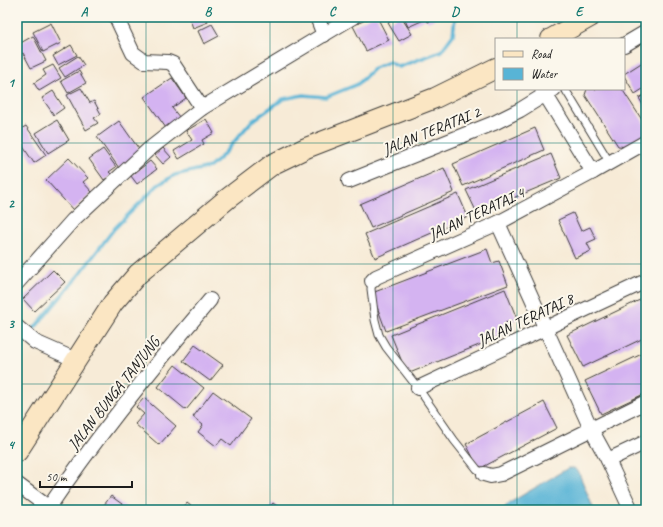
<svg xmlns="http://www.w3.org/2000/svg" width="663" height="527" font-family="Caveat,sans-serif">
  <rect width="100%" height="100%" fill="#fbf7ec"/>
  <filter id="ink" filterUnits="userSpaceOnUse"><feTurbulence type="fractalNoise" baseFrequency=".025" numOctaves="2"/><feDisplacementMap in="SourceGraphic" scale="8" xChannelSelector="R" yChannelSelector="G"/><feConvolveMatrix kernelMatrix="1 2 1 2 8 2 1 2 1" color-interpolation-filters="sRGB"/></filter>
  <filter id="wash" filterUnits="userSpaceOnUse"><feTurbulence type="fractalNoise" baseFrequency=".012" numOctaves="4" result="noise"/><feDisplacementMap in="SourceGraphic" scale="16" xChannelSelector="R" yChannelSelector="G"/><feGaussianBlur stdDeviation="0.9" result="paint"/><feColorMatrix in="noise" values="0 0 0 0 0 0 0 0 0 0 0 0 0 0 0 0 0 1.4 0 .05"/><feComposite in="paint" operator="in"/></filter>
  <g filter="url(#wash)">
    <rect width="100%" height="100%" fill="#f7ebd7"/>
    <polygon fill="#58b4d6" stroke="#3a6879" points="568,468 574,468 578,471 594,510 504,510 506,505"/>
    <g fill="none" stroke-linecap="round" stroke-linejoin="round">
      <polyline stroke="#58b4d6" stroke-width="3.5" points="32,331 79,275 114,229 158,185 175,175 210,167 222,156 251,122 283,99 303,95 326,97 358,84 374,68 389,62 399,67 441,51 453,35 455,17"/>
    </g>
    <g id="blocks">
      <g fill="#d4b3f1">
        <polygon points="189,17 205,17 208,22 193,28"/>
        <polygon points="371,17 377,17 389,40 366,51 353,26"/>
        <polygon points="398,17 401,17 412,34 399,41 388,23"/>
        <polygon points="404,17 439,17 428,22 426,19 408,27"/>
        <polygon points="51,23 61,43 43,52 33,32"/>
        <polygon points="212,24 219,36 204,44 198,31"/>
        <polygon points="33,36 46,61 31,68 23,53 17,56 17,45"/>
        <polygon points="71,45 77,55 58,65 53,56"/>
        <polygon points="78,56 84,65 65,77 59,68"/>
        <polygon points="646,60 646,87 635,94 624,76 624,74"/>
        <polygon points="53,65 61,78 39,91 34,83 46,75 43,70"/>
        <polygon points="79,71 86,83 68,93 61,81"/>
        <polygon points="172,78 186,98 172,108 180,118 166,128 144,97"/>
        <polygon points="81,88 90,103 94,101 101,114 94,118 98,123 86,130 67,95"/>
        <polygon points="587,89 622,89 646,126 646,135 628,147 618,146 585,95"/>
        <polygon points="53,91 64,108 54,115 42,98"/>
        <polygon points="646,94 646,110 639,98"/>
        <polygon points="206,119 214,133 202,140 204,144 179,159 174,151 192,140 186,131"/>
        <polygon points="57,120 69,140 48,153 36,133"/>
        <polygon points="119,121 141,152 119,168 97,137"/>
        <polygon points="26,126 46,155 34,163 20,142 17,144 17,131"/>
        <polygon points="535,128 544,150 463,186 453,164"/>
        <polygon points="163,148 171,157 163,164 155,155"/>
        <polygon points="103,149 116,167 109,172 112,175 104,180 89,159"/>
        <polygon points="551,154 561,178 477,213 466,190"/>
        <polygon points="69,158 88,178 83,182 92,192 73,210 46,180"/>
        <polygon points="150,161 157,169 137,184 131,176"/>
        <polygon points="444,168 454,192 371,228 360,204"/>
        <polygon points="458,194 468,217 375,258 365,234"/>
        <polygon points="573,213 581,231 590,227 596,239 587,243 591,251 575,258 558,220"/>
        <polygon points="487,249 492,263 499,261 508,285 386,331 372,293"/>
        <polygon points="53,270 65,282 34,311 23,299"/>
        <polygon points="505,289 517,319 505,323 509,333 407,374 391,335"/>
        <polygon points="646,297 646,337 583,367 567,335"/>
        <polygon points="195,345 223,365 210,381 183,361"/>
        <polygon points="646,352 646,393 601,414 585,381"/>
        <polygon points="175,365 204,388 186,410 158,387"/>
        <polygon points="213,391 251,419 231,446 222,439 216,446 198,432 203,425 193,417"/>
        <polygon points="144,398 176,426 159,445 135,424 144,414 136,407"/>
        <polygon points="544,402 557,428 479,469 466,444"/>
        <polygon points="111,496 130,510 100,510"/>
        <polygon points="187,503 196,510 182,510"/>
        <polygon points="273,503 282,510 267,510"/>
      </g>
    </g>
  </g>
  <g filter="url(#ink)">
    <use href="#blocks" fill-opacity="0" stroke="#3d3b38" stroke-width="1"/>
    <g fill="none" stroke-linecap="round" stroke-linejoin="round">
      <defs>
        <g id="service">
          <polyline points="565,89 610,163"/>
          <polyline points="372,281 371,289 375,320 379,335 386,347 418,388 454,440 477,469 484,474"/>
        </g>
        <g id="minor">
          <polyline points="116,17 133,53 144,61 168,62 173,64 202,108"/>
          <polyline points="317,17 324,35"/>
          <polyline points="624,45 646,32"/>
          <polyline points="542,89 593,172"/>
          <polyline points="349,181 494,123 520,110 554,89"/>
          <polyline points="498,223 591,429 608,460 631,510"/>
          <polyline points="372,281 376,277 498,223 593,172 646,142"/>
          <polyline points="17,283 73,220 148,150 202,108 353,17"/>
          <polyline points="17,327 35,342 76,360"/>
          <polyline points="418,388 646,281"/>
          <polyline points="608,460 646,442"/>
          <polyline points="484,474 491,476 501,474 646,402"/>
          <polyline points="17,484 52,510"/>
          <path d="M47 510C97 436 152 368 210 300"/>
        </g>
        <g id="secondary">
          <polyline points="551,39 590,17"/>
          <polyline points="17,452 113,303 138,274 227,199 273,164 306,148 435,98 496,68"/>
        </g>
      </defs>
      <use href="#service" stroke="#3d3b38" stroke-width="9"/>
      <use href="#minor" stroke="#3d3b38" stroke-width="16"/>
      <use href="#secondary" stroke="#3d3b38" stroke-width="22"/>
      <use href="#service" stroke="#fff" stroke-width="7"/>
      <use href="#minor" stroke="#fff" stroke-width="14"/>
      <use href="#secondary" stroke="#fbe6c3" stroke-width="20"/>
    </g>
  </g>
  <path fill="none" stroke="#0f766e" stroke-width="1" stroke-opacity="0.55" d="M146 17V510M270 17V510M393 17V510M517 17V39M517 89V510M17 143H646M17 264H646M17 384H646"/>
  <g text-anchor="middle" stroke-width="4" stroke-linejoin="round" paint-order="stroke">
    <g font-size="16" fill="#1c1c1c" stroke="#fbf7ec">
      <text transform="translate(431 130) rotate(-22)" y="6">JALAN TERATAI 2</text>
      <text transform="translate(476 213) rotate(-25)" y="6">JALAN TERATAI 4</text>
      <text transform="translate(525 319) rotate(-25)" y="6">JALAN TERATAI 8</text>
      <text transform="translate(113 393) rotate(-52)" y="6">JALAN BUNGA TANJUNG</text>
    </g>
  </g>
  <rect width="663" height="527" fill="none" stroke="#fbf7ec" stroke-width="44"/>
  <rect x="495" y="38" width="130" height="52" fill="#fbf7ec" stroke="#a29f99"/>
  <rect x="503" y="51" width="20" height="6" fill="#fbe6c3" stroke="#a29f99"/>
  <text x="531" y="58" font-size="12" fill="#1c1c1c">Road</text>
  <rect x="503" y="68" width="20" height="12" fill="#58b4d6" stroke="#a29f99"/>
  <text x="531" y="78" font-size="12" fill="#1c1c1c">Water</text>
  <path d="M40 481v6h92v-6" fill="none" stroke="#1c1c1c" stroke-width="2"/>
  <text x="46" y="481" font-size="12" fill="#1c1c1c" stroke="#fbf7ec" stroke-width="3" paint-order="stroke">50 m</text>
  <rect x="22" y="22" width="619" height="483" fill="none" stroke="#0f766e" stroke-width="1.5"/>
  <g font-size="13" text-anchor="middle" font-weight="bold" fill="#0f766e">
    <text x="84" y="16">A</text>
    <text x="208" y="16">B</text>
    <text x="332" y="16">C</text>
    <text x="455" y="16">D</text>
    <text x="579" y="16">E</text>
    <text x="11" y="87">1</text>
    <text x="11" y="208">2</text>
    <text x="11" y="328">3</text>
    <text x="11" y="449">4</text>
  </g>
</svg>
